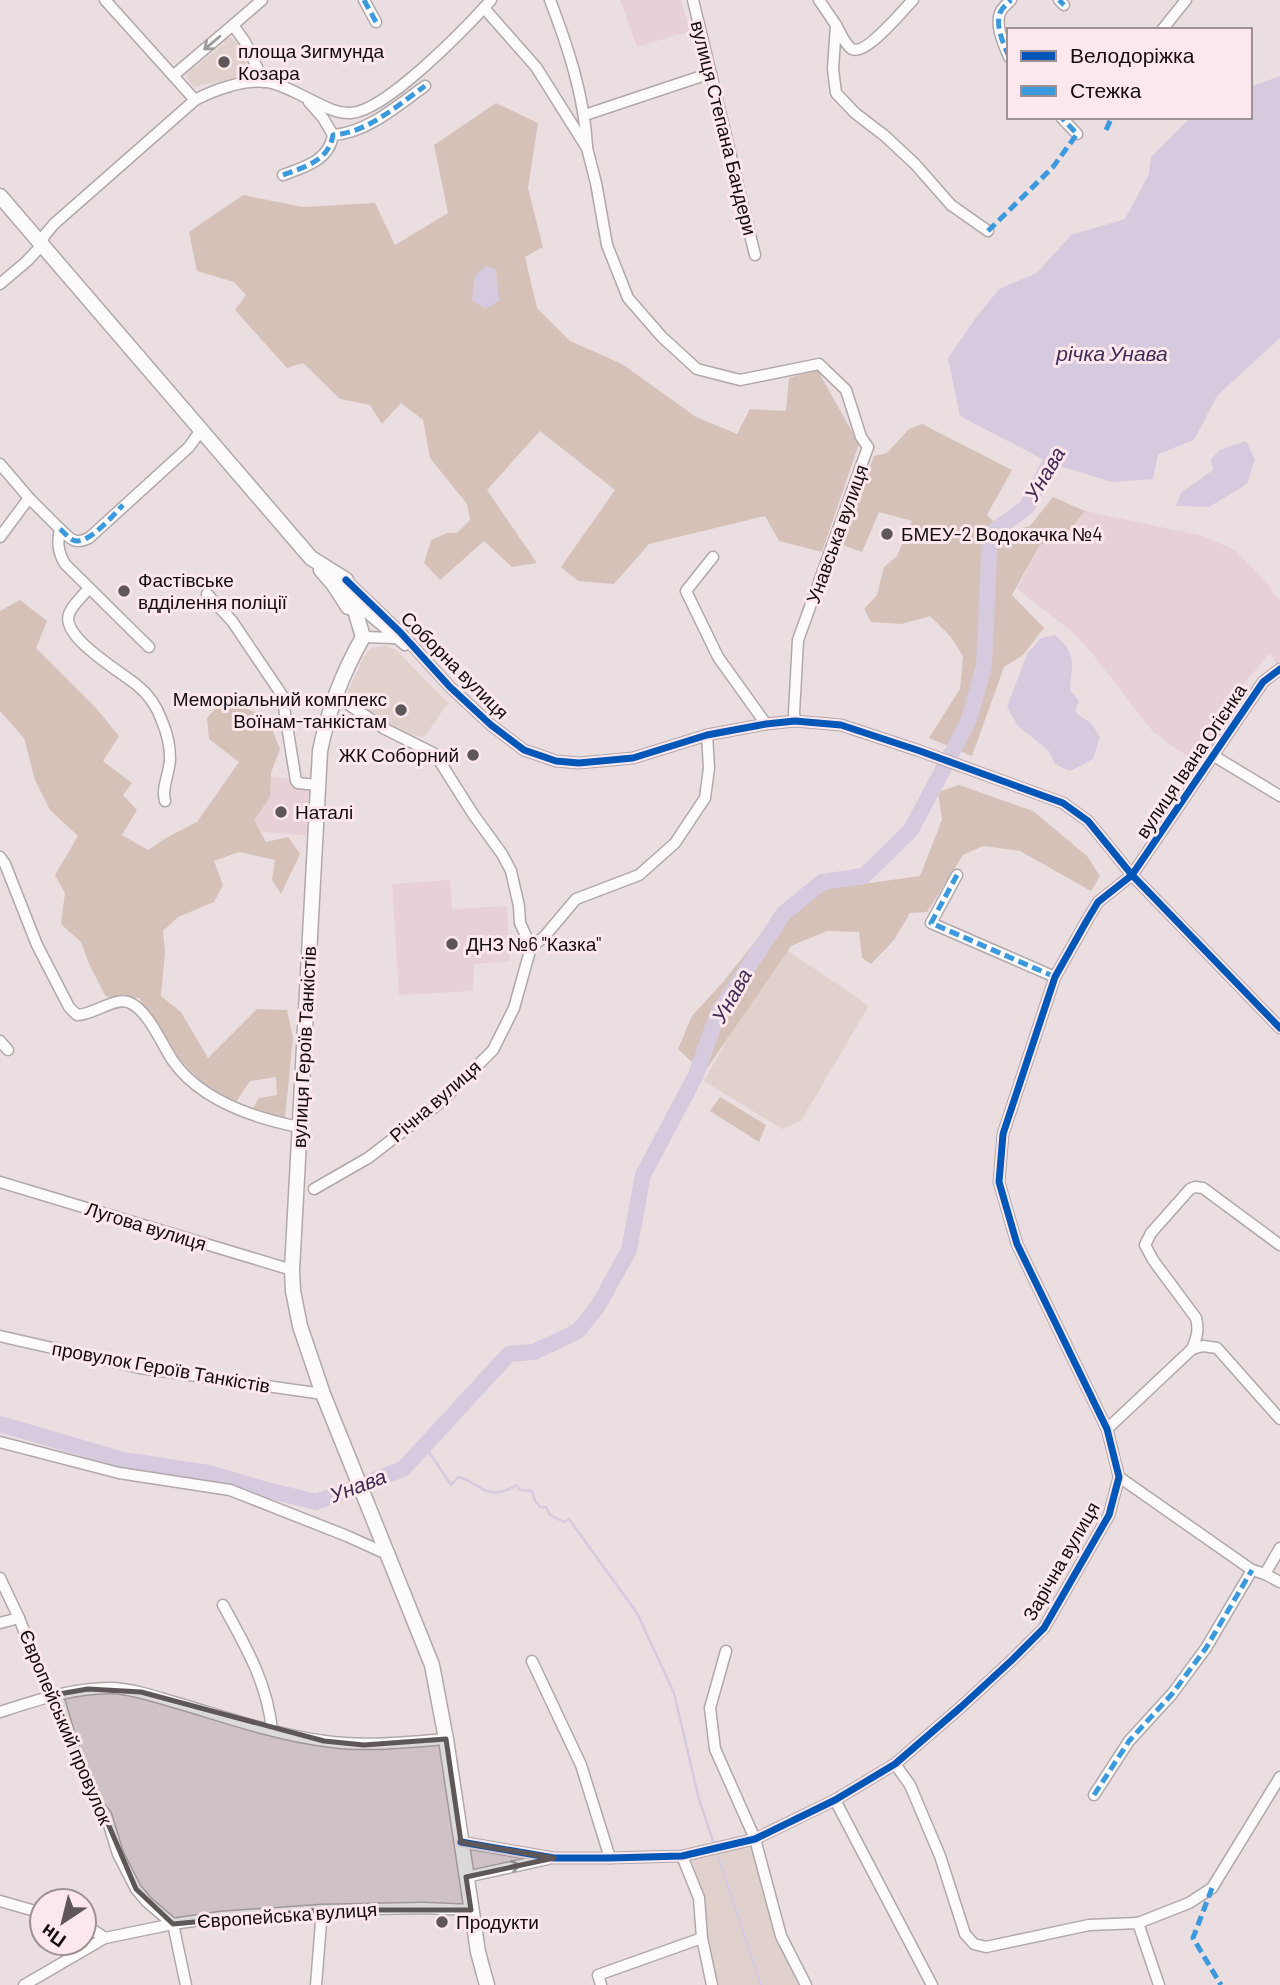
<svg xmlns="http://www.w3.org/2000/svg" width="1280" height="1985" font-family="Barlow,sans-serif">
  <rect width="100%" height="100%" fill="#eadee1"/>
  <g fill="#e7d1d7">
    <polygon points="620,0 681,0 690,31 637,47"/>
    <polygon points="1085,511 1203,536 1235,550 1267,583 1280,601 1280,660 1276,664 1270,653 1241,687 1199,765 1153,732 1091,652 1071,631 1017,589 1040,545 1063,538"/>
    <polygon points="260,775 314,782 310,836 250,831"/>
    <polygon points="450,880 452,909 507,906 510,961 474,964 473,991 399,995 392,884"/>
  </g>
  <g fill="#e1d1cc">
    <path d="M227 36C241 42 251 62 244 76L194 87 187 78 189 67 194 68 224 44V38Z"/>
    <polygon points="386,646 396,650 448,703 424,737 402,734 345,698 364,656 371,648"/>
    <polygon points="780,946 858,998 868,1007 801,1121 782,1129 704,1081"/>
    <polygon points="755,1839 781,1936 806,1985 713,1985 691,1854"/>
  </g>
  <g fill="#d5c1b8">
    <polygon points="496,103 538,123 528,188 543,247 525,257 537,308 570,341 622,364 696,417 737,434 750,409 786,411 789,378 817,369 859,444 822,552 779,541 765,516 649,544 614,584 578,581 561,567 615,490 540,431 487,490 537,563 512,567 484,541 440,580 424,563 431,540 447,533 457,533 470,520 467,504 430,458 423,420 401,403 382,424 370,405 340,399 303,363 287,368 235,310 246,295 234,282 197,271 189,232 243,195 303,207 375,203 395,245 448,213 434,145"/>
    <polygon points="922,424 1012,470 987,515 1004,532 1030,526 1053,497 1085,511 1063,538 1040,545 1012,595 1044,628 1023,655 1004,667 972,756 929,738 960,689 963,656 951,637 930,616 902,624 871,622 864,609 877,595 884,567 897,556 912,521 879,512 862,552 840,544 874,456 887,453 909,429"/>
    <polygon points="20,600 47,621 36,648 96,708 119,736 103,761 132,783 123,795 137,810 122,835 148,850 166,838 197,822 239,762 209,739 207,718 222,701 267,716 280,749 271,773 270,797 254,820 266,842 288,837 300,854 281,894 272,880 275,860 239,852 214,861 223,885 214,902 178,917 163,931 165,952 161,996 181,1012 208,1058 257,1009 287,1010 293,1037 285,1119 252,1110 259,1098 277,1095 276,1077 250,1081 236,1102 204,1085 178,1057 139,998 106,997 89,964 81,942 61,924 65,893 55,875 78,836 50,810 35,780 24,738 0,711 0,611"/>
    <polygon points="959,785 1033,811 1087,856 1100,876 1091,891 1020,851 983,846 963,855 927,912 910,913 894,940 871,964 862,958 859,932 827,931 791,946 706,1070 691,1061 678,1049 692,1016 723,982 771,922 827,889 920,876 942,820 938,792"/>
    <polygon points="720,1097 766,1125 759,1142 710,1111"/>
  </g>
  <g fill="#d6cadf">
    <polygon points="1280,76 1280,338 1217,396 1194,440 1158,454 1153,479 1112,482 1050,463 960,416 948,358 975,319 999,289 1037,273 1071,235 1125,219 1149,174 1151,157 1191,117 1250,117 1250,87"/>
    <polygon points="486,266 496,269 499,301 485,309 472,300 475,276"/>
    <polygon points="1246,441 1255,459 1247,484 1209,507 1176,506 1181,493 1213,470 1211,459 1220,450"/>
    <path d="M1055 635C1077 654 1072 663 1070 690L1079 701 1075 711 1078 715 1091 723 1100 737 1093 759 1070 771 1055 764 1049 751 1018 726 1007 707 1027 654 1041 638Z"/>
  </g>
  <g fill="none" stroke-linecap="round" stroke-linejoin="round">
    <g stroke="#d6cadf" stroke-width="2.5">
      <path d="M425 1446 451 1485 458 1477C474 1480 482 1495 500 1492 507 1490 510 1490 516 1485L520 1490 532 1491 535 1501 540 1507H546L550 1515 564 1522 569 1519 637 1613 674 1693 699 1799 713 1841"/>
      <polyline points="718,1856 761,1985"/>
    </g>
    <polyline stroke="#d6cadf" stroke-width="16" points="0,1424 123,1460 209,1473 263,1489 316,1502 403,1469 509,1354 534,1352 578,1331 598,1306 629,1250 643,1175 696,1075 718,1013 784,913 822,882 864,876 911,830 969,720 984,666 990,534 1027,507 1050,463 1061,446"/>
    <defs>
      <g id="minor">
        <polyline points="105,0 195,100"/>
        <polyline points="364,0 376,22"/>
        <path d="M550 0C568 47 584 95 587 146"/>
        <polyline points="693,0 755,255"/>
        <polyline points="819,0 836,25 833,69 836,93 855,113 885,136 915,164 951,205 988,231"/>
        <polyline points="1059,0 1064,5"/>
        <polyline points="484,8 536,67 587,148 596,183 607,245 628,298 662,337 697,369 740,380 819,364 846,390 861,437 868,447 798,640 794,713 795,721"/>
        <polyline points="233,25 262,0"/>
        <path d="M836 25C840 32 845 45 852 49 866 56 903 10 913 0"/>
        <polyline points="1162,30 1186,0"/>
        <path d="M1009 57C1004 45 995 26 1000 13 1002 8 1007 4 1011 0"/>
        <polyline points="174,75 233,25 245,42 264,82"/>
        <polyline points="309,102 323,118 333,135"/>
        <polyline points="585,115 711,73"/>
        <polyline points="1061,117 1077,134"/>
        <path d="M283 175C304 167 329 161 333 135 367 133 398 105 425 86"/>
        <path d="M0 284 27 261 42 245 44 236 54 224 195 100C214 90 244 79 267 82 282 84 298 94 311 100 323 106 337 114 351 113 386 111 467 27 491 0"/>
        <path d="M0 464 29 498 60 529C57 543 58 552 65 564L149 647"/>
        <path d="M60 529C71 539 74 545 89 538L189 447 201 430"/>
        <polyline points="0,537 29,498"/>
        <polyline points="713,557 686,591 718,657 766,724"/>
        <polyline points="348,582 400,632 450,687 491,725 524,750 556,761 579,763 633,758 707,735 766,724 795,721 841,725 920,751 1063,803 1088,821 1132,875 1280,1028"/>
        <path d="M89 588C83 596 72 605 69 614 60 637 123 673 138 686 149 695 157 707 162 721 167 733 170 746 170 758 170 773 161 787 165 801"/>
        <polyline points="207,594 232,621 282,695 296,781 298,783 317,785"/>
        <polyline points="353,601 405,645"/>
        <polyline points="363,637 395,638"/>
        <polyline points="336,696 385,729 435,754 473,814 502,854 511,871 519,906 520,923 531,947"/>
        <polyline points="1214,756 1280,796"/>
        <path d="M0 857 5 864 37 945 69 1007 77 1015C93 1015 115 997 128 1002 148 1009 162 1045 173 1061 201 1101 254 1118 299 1127"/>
        <polyline points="957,875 931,923 1055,977"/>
        <polyline points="0,1041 8,1050"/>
        <polyline points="0,1182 292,1270"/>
        <polyline points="314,1189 368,1158 441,1102 493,1050 514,1008 531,947 544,937 576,899 639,875 675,843 705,798 709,768 707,735"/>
        <path d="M1280 1245 1203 1188 1195 1187 1190 1189 1151 1233 1145 1245 1153 1260 1196 1318C1199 1330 1197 1337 1192 1349L1203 1346 1217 1348 1280 1419"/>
        <polyline points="0,1336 140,1368 323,1394"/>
        <polyline points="1107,1429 1192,1349"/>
        <polyline points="0,1442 119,1473 230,1490 347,1536 389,1555"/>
        <polyline points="1119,1477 1252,1570 1265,1574 1280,1582"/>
        <polyline points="1265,1574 1280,1548"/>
        <polyline points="0,1578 19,1618 47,1689 60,1703 72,1744 96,1803 106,1815 118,1854 136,1889 147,1902 173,1924 186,1985"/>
        <path d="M223 1605C246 1647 267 1682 272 1730"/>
        <polyline points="0,1623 19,1618"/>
        <polyline points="726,1651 710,1708 715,1749 755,1839 781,1936 806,1985"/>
        <polyline points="532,1661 581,1765 610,1858"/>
        <path d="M0 1712C37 1700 74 1687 114 1688 140 1690 165 1700 191 1707 234 1720 279 1735 325 1741 365 1747 406 1742 446 1739"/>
        <polyline points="895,1764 910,1785 940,1856 965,1934 974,1944 986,1947 1089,1925 1138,1923 1159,1985"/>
        <polyline points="1094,1795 1129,1741 1172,1694 1206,1648 1252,1570"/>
        <polyline points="835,1800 932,1985"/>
        <polyline points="461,1842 554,1858 610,1858 682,1856 755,1839 835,1800 895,1764 961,1707 1012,1660 1044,1628 1109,1515 1119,1477 1107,1429 1017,1244 999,1182 1003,1134 1055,977 1086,922 1098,902 1132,875 1263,682 1280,669"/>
        <polyline points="682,1856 699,1898 702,1938 712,1985"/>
        <polyline points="466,1877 548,1859"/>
        <polyline points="0,1901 42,1913"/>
        <polyline points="1138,1923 1189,1903 1212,1888 1280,1777"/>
        <polyline points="84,1924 105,1938"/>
        <polyline points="24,1985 105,1938 173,1924 221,1917 322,1910 423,1908 471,1910"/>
        <polyline points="316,1985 322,1910"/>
        <polyline points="601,1985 598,1975 702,1938"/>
      </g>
      <g id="major">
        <path d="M0 196 311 558 346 580 363 637C343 672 328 711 320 751L292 1270 293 1291 300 1326 323 1394 432 1665 446 1739 478 1952 487 1985"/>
        <polyline points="321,570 334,585 348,607"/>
      </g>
    </defs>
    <use href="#minor" stroke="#b1a8ab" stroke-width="13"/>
    <use href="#major" stroke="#b1a8ab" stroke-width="17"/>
    <use href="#minor" stroke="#fcfafa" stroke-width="10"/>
    <use href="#major" stroke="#fcfafa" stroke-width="14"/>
    <g stroke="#3b99de" stroke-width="5" stroke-dasharray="10 5" stroke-linecap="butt">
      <polyline points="364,0 376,22"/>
      <polyline points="1059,0 1064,5"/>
      <path d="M1009 57C1004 45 995 26 1000 13 1002 8 1007 4 1011 0"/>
      <polyline points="1106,130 1112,117"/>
      <path d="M283 175C304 167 329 161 333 135 367 133 398 105 425 86"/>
      <polyline points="988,231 1053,167 1077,134 1061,117"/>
      <path d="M60 529C64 532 68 538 73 540 87 547 113 515 123 505"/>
      <polyline points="957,875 931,923 1055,977"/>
      <polyline points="1094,1795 1129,1741 1172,1694 1206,1648 1252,1570"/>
      <polyline points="1212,1888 1193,1938 1221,1985"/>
    </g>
    <defs>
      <g id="cycleway">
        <polyline points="346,580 400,632 450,687 491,725 524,750 556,761 579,763 633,758 707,735 766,724 795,721 841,725 920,751 1063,803 1088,821 1132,875 1280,1028"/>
        <polyline points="461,1842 554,1858 610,1858 682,1856 755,1839 835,1800 895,1764 961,1707 1012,1660 1044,1628 1109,1515 1119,1477 1107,1429 1017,1244 999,1182 1003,1134 1055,977 1086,922 1098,902 1132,875 1263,682 1280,669"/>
      </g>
    </defs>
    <use href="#cycleway" stroke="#fce7ec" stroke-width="11"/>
    <use href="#cycleway" stroke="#0057b8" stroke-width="7"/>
  </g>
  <defs><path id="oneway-shaft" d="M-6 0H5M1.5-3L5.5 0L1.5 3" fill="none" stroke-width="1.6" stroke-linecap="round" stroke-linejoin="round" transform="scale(1.75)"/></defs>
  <g stroke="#9f9b9c">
    <use href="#oneway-shaft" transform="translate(212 43) rotate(140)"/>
    <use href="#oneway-shaft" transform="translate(510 1867) rotate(-13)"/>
  </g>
  <path fill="#5f5658" fill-opacity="0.2" stroke="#5f5658" stroke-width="5" stroke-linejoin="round" d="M88 1689 141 1692 324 1741 364 1745 446 1739 461 1842 554 1858 466 1877 471 1910H322L173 1924 136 1889 53 1695Z"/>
  <g fill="#5f5658" stroke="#fce7ec" stroke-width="2.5">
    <circle cx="224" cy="62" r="7"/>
    <circle cx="887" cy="534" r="7"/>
    <circle cx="124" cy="591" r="7"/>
    <circle cx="401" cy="710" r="7"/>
    <circle cx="473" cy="755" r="7"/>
    <circle cx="281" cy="812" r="7"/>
    <circle cx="452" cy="944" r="7"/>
    <circle cx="442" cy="1922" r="7"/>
  </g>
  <g text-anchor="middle" stroke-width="6" stroke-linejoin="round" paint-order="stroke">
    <g font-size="19" fill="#140d0f" stroke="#fce7ec" text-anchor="start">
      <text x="238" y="58">площа Зигмунда<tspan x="238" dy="22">Козара</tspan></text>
      <text x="901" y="541">БМЕУ-2 Водокачка №4</text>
      <text x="138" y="587">Фастівське<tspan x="138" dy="22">вдділення поліції</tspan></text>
      <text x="387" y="706" text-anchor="end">Меморіальний комплекс<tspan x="387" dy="22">Воїнам-танкістам</tspan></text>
      <text x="459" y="762" text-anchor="end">ЖК Соборний</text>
      <text x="295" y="819">Наталі</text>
      <text x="466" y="951">ДНЗ №6 "Казка"</text>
      <text x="456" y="1929">Продукти</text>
    </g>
    <g font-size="19" fill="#140d0f" stroke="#fce7ec">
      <text transform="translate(724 128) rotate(76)" y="7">вулиця Степана Бандери</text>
      <text transform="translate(837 534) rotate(-70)" y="7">Унавська вулиця</text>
      <text transform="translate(455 665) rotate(45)" y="7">Соборна вулиця</text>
      <text transform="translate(1191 761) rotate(-56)" y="7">вулиця Івана Огієнка</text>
      <text transform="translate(304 1047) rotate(-87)" y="7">вулиця Героїв Танкістів</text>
      <text transform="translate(435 1101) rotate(-41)" y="7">Річна вулиця</text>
      <text transform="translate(146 1226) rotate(17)" y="7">Лугова вулиця</text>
      <text transform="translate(161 1367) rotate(10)" y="7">провулок Героїв Танкістів</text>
      <text transform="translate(1061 1561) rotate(-60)" y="7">Зарічна вулиця</text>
      <text transform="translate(66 1727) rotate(67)" y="7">Європейський провулок</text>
      <text transform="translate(287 1915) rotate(-4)" y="7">Європейська вулиця</text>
    </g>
    <g font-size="21" font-style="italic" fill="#3d2c53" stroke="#fce7ec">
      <text x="1112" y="361">річка Унава</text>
      <text transform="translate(1045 474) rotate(-59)" y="7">Унава</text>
      <text transform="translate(732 996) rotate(-60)" y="7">Унава</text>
      <text transform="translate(358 1486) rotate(-21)" y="7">Унава</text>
    </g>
  </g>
  <rect x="1007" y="28" width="245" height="91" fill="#fce7ec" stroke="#9f9094" stroke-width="2"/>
  <rect x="1021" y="51" width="35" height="10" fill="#0057b8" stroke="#9f9094" stroke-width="2"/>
  <text x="1070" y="63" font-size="21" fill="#140d0f">Велодоріжка</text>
  <rect x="1021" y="86" width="35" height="10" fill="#3b99de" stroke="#9f9094" stroke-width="2"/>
  <text x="1070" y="98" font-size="21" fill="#140d0f">Стежка</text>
  <g transform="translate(63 1922) rotate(215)"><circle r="33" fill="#fce7ec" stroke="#9f9094" stroke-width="2"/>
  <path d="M0-5L12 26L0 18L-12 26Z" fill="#5f5658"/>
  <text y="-10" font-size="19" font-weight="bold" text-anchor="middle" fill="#140d0f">Пн</text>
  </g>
</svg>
